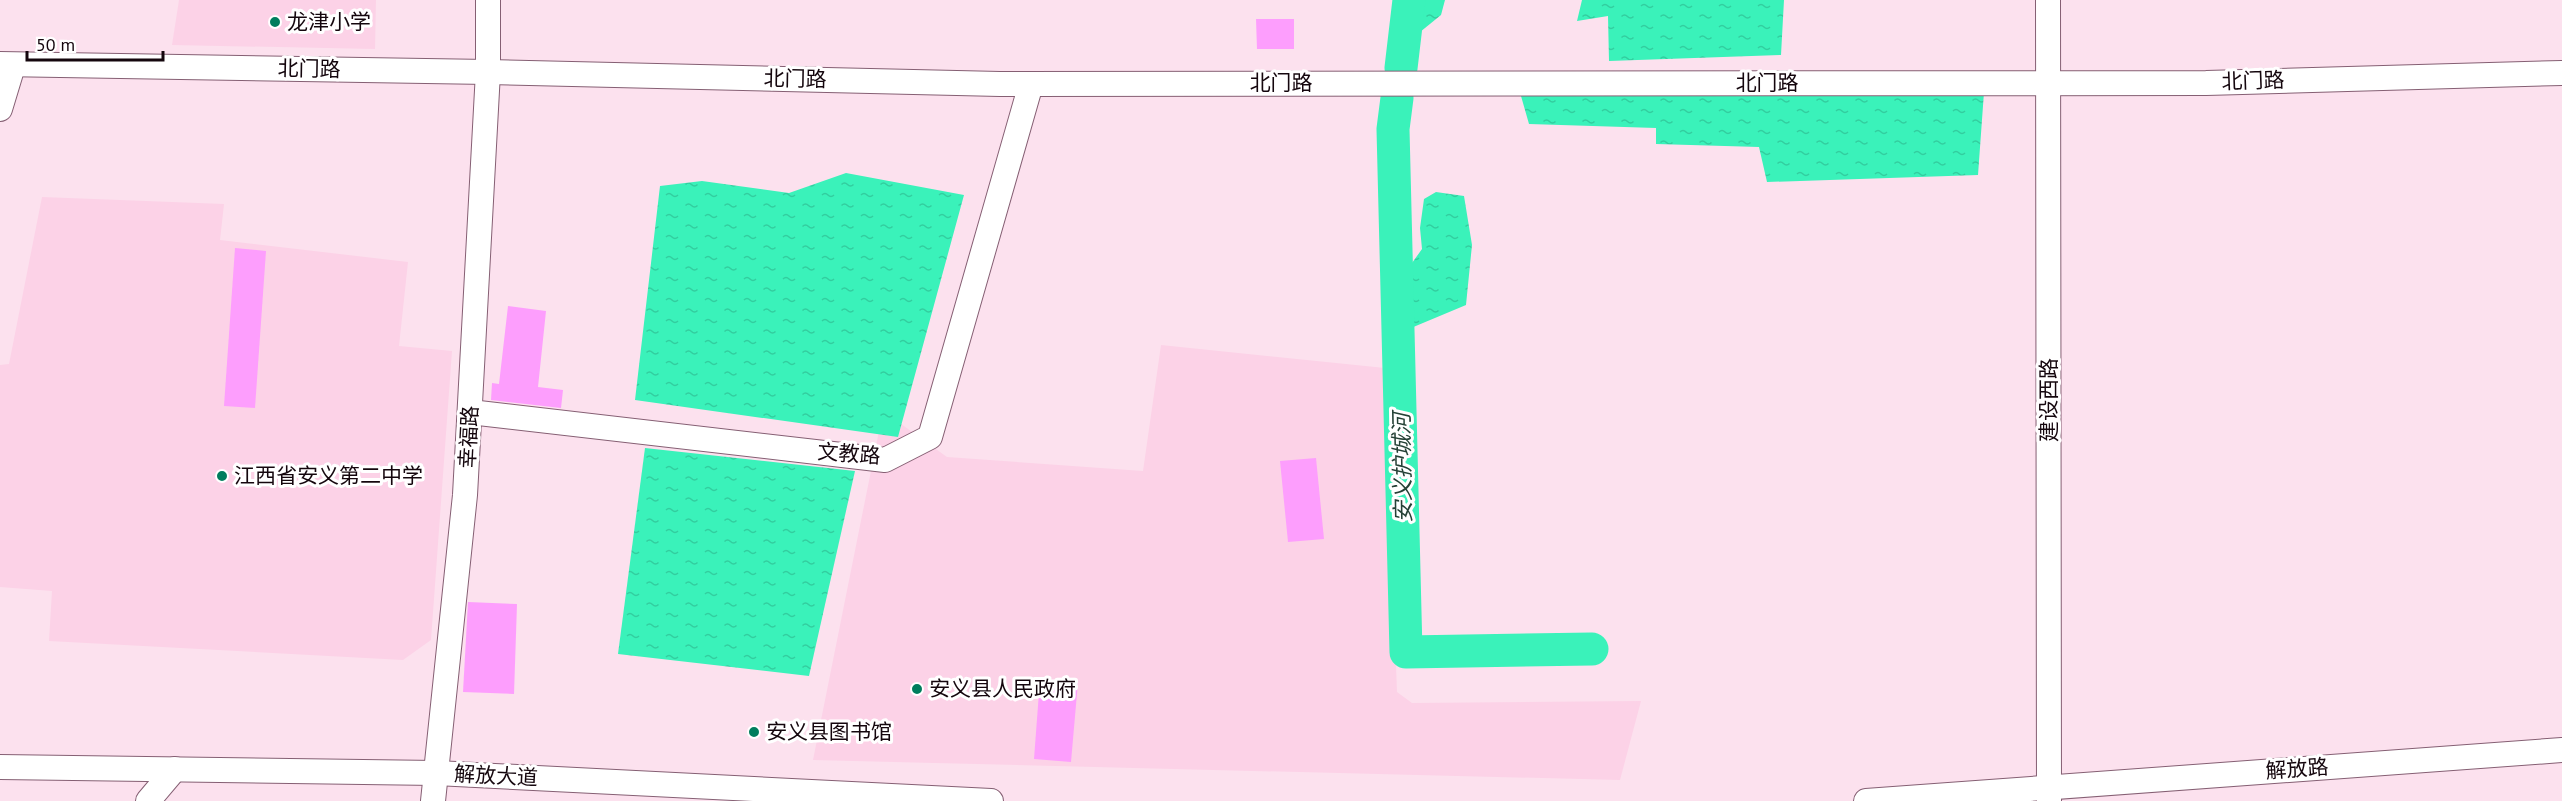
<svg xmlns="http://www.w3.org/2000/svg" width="2562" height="801" font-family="'PT Sans','Noto Sans SC',sans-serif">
  <defs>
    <pattern id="water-ripples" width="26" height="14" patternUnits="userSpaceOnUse" patternTransform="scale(1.5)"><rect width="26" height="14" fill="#3af2ba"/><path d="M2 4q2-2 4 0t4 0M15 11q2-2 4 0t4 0" fill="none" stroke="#32ce9f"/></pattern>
  </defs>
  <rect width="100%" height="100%" fill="#fce1ee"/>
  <g fill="#fcd2e7">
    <polygon points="179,0 376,0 375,49 172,45"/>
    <polygon points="42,197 224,204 220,240 408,262 399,346 452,351 431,640 403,660 49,641 52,591 0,587 0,365 9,364"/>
    <polygon points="1161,345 1385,368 1397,692 1412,703 1641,701 1620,780 813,760 883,411 947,457 1143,471"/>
  </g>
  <g fill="url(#water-ripples)">
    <polygon points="1395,0 1445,0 1441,15 1388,58"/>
    <polygon points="1582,0 1784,0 1781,55 1609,61 1608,16 1577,21"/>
    <polygon points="1984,92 1978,175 1767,182 1759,147 1656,144 1656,128 1529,124 1521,96 1505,93"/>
    <polygon points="846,173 964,195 898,437 635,400 660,186 702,181 789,193"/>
    <polygon points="1436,192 1464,196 1472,245 1466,305 1411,328 1407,285 1412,263 1422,249 1420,228 1424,199"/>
    <polygon points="645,448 855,471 809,676 618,654"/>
  </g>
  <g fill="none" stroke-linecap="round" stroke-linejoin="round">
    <g stroke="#3af2ba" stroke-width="33">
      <polyline points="1401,68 1409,0"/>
      <polyline points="1397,98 1393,129 1406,652 1592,649"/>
    </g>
  </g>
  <g fill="#fd9efd">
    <polygon points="1256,19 1294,19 1294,49 1257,49"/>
    <polygon points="235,248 266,251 255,408 224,406"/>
    <polygon points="508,306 546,311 538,387 563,390 561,408 491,400 492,383 499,384"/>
    <polygon points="1316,458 1324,539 1288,542 1280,461"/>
    <polygon points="468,602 517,604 514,694 463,692"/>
    <polygon points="1040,679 1078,682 1071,762 1034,759"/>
  </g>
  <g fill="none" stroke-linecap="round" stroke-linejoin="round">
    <defs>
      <g id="minor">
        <polyline points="2048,0 2049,801"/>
        <polyline points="0,64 488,72 1000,84 2206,83 2562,73"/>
        <polyline points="0,109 13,66"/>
        <polyline points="470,412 885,460 930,437 1031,84"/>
        <polyline points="0,767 436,773 991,801"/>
        <polyline points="148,801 175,769"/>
        <polyline points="433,801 465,495 488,72 488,0"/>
        <polyline points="1866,801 2562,750"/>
      </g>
    </defs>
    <use href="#minor" stroke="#855f73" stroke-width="26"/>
    <use href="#minor" stroke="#fff" stroke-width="24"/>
  </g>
  <g fill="#007d5d" stroke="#fff" stroke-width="2">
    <circle cx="275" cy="22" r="6"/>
    <circle cx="222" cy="476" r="6"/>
    <circle cx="917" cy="689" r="6"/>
    <circle cx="754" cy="732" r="6"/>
  </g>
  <g text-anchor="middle" stroke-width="6" stroke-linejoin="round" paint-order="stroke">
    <g font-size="21" fill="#14060d" stroke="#fff" text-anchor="start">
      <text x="287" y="29">龙津小学</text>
      <text x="234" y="483">江西省安义第二中学</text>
      <text x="929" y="696">安义县人民政府</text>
      <text x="766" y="739">安义县图书馆</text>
    </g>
    <g font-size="21" fill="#14060d" stroke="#fff">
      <text transform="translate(309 69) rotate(1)" y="7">北门路</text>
      <text transform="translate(795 79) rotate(1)" y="7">北门路</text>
      <text transform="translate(2253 81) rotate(-2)" y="7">北门路</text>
      <text x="1281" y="90">北门路</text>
      <text x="1767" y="90">北门路</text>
      <text transform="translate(2049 400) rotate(-90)" y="7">建设西路</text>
      <text transform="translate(469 437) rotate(-87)" y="7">幸福路</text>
      <text transform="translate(849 454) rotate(4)" y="7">文教路</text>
      <text transform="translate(2297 769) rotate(-4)" y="7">解放路</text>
      <text transform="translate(496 776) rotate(3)" y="7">解放大道</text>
    </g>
    <g font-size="22" font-style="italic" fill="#254136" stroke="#fff">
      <text transform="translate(1402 468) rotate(-91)" y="8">安义护城河</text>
    </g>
  </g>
  <path d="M27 51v9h136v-9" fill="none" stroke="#14060d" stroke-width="3"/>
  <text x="36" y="51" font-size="18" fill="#14060d" stroke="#ffffff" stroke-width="4.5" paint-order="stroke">50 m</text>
</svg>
